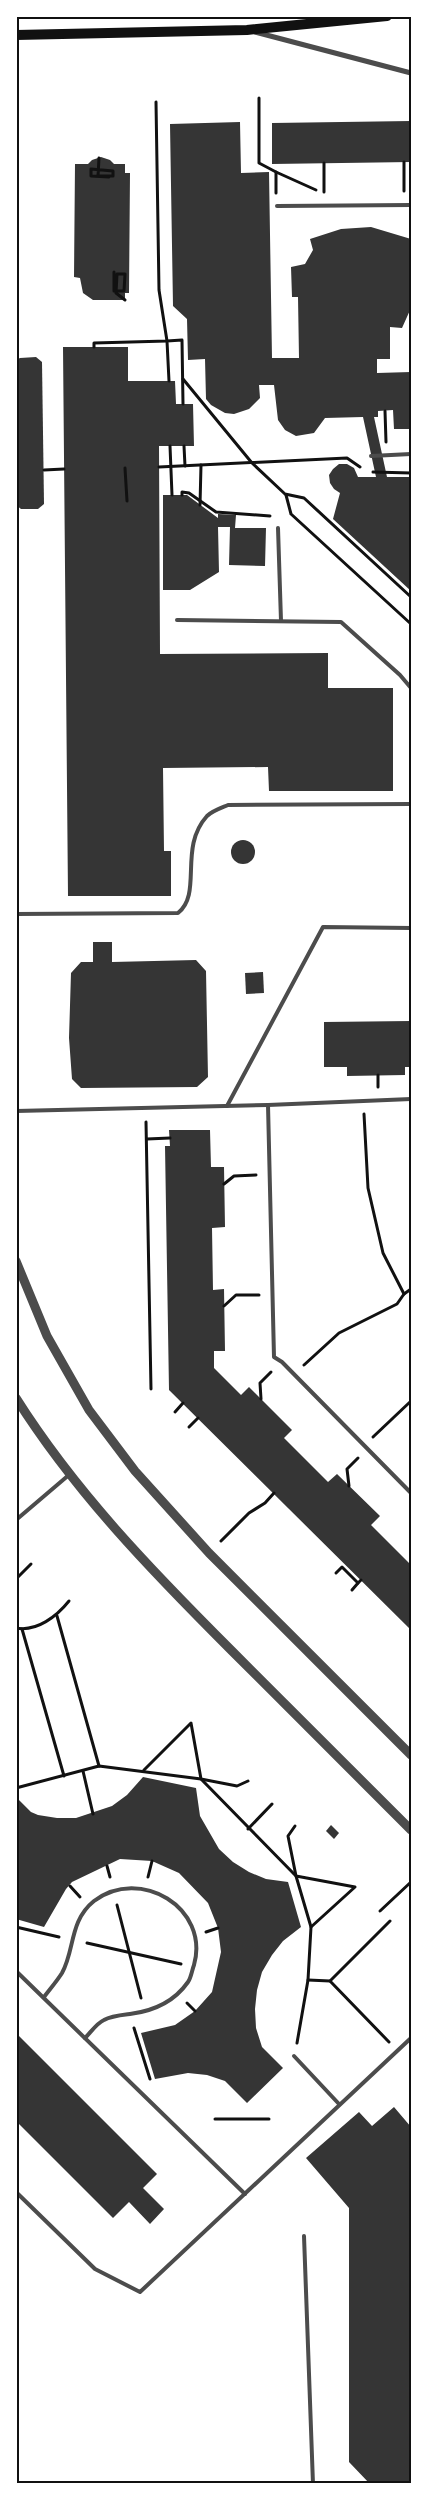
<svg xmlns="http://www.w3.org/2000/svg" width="427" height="2500" font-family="Ubuntu,sans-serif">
  <rect width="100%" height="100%" fill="#fff"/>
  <g fill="#353535">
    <polygon points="411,121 411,162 272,164 272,123"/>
    <polygon points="240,122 241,173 269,172 272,358 299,358 298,297 292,297 291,267 305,264 313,250 310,239 341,229 371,227 411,239 411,308 402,328 390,327 390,359 377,359 377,373 411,372 411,429 394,429 393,410 378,411 378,417 374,417 387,477 411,477 411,591 333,519 340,493 334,489 330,483 329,475 333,469 339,464 347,464 354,468 358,477 376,477 363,417 325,418 314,433 296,436 285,430 278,420 274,385 259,385 260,398 249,409 234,414 225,413 211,405 206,399 205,359 188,360 187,319 173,306 170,124"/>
    <polygon points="101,157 110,160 114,164 125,164 125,173 130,173 129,293 125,293 125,300 93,300 83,293 80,278 74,277 75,164 88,164 92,160"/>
    <polygon points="63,347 128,347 128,381 175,381 176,404 193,404 194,446 159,446 160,654 328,653 328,688 393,688 393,791 269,791 268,767 163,768 164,851 171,851 171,896 68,896"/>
    <polygon points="36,357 42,362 44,504 38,509 21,509 16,505 16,360 20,358"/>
    <polygon points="163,495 187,495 218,518 218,514 236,515 235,528 266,528 265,566 229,565 230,527 218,527 219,572 190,590 163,590"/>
    <circle cx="243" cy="852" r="12"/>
    <polygon points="93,942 112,942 112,962 196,960 206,971 208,1077 197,1087 81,1088 72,1079 69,1038 71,973 81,962 93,962"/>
    <polygon points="263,972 264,993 246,994 245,973"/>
    <polygon points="411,1021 411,1067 405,1067 405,1075 347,1076 347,1067 324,1067 324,1022"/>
    <polygon points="169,1130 210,1130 211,1167 224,1167 225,1227 212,1228 213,1290 224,1289 225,1351 214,1351 214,1368 241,1395 249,1387 292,1430 284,1438 328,1482 337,1474 380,1516 371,1525 411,1565 411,1630 169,1390 165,1146 170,1146"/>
    <polygon points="143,1777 196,1788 200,1816 219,1849 233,1862 249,1872 266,1879 288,1882 301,1927 283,1941 272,1955 262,1972 257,1990 255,2009 256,2028 262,2047 283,2068 247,2103 225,2081 207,2075 188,2073 155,2079 141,2033 175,2025 195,2011 212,1992 221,1952 218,1928 208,1903 179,1873 152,1861 120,1859 72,1882 66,1889 44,1927 16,1919 16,1797 31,1812 38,1815 57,1818 76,1818 112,1806 127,1795"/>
    <polygon points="331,1825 339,1833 334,1839 326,1831"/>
    <polygon points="16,2033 157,2174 143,2188 164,2209 150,2224 129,2202 113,2218 16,2121"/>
    <polygon points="394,2107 411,2127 411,2484 370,2484 349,2462 349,2208 306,2158 359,2112 372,2126"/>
  </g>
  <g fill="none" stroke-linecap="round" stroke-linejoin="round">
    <g stroke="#111" stroke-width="3">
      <polyline points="259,98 259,163 276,172 276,193"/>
      <polyline points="99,158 98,176 113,176 113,171 91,169 91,176 109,177"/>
      <polyline points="276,172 316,190"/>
      <polyline points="404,191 404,162"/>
      <polyline points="324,192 324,163"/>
      <polyline points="114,272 114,291 124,291 125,274 117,274 116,293 125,300"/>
      <polyline points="94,347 94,343 167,341 159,290 156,102"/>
      <polyline points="183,379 252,463 285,494 304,498 411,597"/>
      <polyline points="169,381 167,341 182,340 183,404"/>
      <polyline points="385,411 386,442"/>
      <polyline points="170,446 172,495"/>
      <polyline points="184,446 185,466"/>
      <polyline points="159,467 347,458 360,467"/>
      <polyline points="125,468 127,501"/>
      <polyline points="44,470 64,469"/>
      <polyline points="373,472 411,473"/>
      <polyline points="182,495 182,492 189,493 216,512 270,516"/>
      <polyline points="286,495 291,514 411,624"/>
      <polyline points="200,505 201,465"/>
      <polyline points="378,1075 378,1087"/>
      <polyline points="146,1122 151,1389"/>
      <polyline points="147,1139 170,1138"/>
      <polyline points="224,1184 234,1176 256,1175"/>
      <polyline points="404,1294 411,1289"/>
      <polyline points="224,1306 236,1295 259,1295"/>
      <polyline points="304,1365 339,1333 397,1304 404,1294 383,1253 368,1188 364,1114"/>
      <polyline points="261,1399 260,1383 271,1372"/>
      <polyline points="175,1412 183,1403"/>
      <polyline points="189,1427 198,1418"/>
      <polyline points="373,1437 411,1401"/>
      <polyline points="349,1486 347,1469 358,1458"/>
      <polyline points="221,1541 249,1513 265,1503 274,1493"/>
      <polyline points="336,1573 342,1567 358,1583 361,1580"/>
      <polyline points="16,1579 31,1564"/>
      <polyline points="352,1590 358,1583"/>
      <polyline points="57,1616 99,1766"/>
      <path d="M16 1628C37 1632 57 1616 69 1601"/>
      <polyline points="22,1629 64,1776"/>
      <polyline points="144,1770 191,1723 201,1779 237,1786 248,1781"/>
      <polyline points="83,1771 93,1814"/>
      <polyline points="16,1788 99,1766 201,1779 296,1876 311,1927 308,1980 297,2043"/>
      <polyline points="295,1826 288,1836 296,1876 355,1887 311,1927"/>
      <polyline points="248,1829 272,1804"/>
      <polyline points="107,1866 110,1877"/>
      <polyline points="148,1877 152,1861"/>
      <polyline points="70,1886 80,1897"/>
      <polyline points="117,1905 141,1998"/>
      <polyline points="380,1911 411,1882"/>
      <polyline points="16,1927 59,1937"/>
      <polyline points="206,1932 218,1928"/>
      <polyline points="87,1943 181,1964"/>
      <polyline points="308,1980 330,1981"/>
      <polyline points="187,2003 195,2011"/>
      <polyline points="134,2028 150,2079"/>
      <polyline points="389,2042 330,1981 390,1921"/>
      <polyline points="215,2119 269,2119"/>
    </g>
    <g stroke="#4c4c4c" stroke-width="4">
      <polyline points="277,206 411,205"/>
      <polyline points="371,456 411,454"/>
      <polyline points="278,528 281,621"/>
      <polyline points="177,620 341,622 400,675 411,688"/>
      <path d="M16 914 178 913C203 893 178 848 207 816 212 811 221 808 228 805L411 804"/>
      <polyline points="268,1105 274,1357 282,1362 411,1493"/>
      <polyline points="227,1106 323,927 411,928"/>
      <polyline points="16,1111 268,1105 411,1099"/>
      <polyline points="16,1520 70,1474"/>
      <polyline points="16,1971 245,2194"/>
      <path d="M44 1997C50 1989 57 1981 62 1973 75 1950 69 1921 94 1901 140 1866 210 1908 194 1965 192 1970 191 1978 188 1982 174 2002 154 2011 130 2014 122 2015 111 2016 104 2020 97 2023 91 2032 85 2038"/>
      <polyline points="294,2056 339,2104"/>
      <polyline points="16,2192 95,2269 140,2292 411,2038"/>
      <polyline points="304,2236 313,2484"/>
    </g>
    <polyline stroke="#4c4c4c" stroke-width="5" points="255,32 411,73"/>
    <g stroke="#4c4c4c" stroke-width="9">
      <polyline points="16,1261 47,1336 89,1410 135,1471 209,1553 411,1755"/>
      <path d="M16 1398C76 1493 153 1572 232 1651 291 1710 351 1770 411 1830"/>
    </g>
    <polyline stroke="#111" stroke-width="10" points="16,35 247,30 387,16"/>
  </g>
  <rect width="427" height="2500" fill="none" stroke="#ffffff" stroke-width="35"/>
  <rect x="18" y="18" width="392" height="2464" fill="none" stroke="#111" stroke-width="2"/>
</svg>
